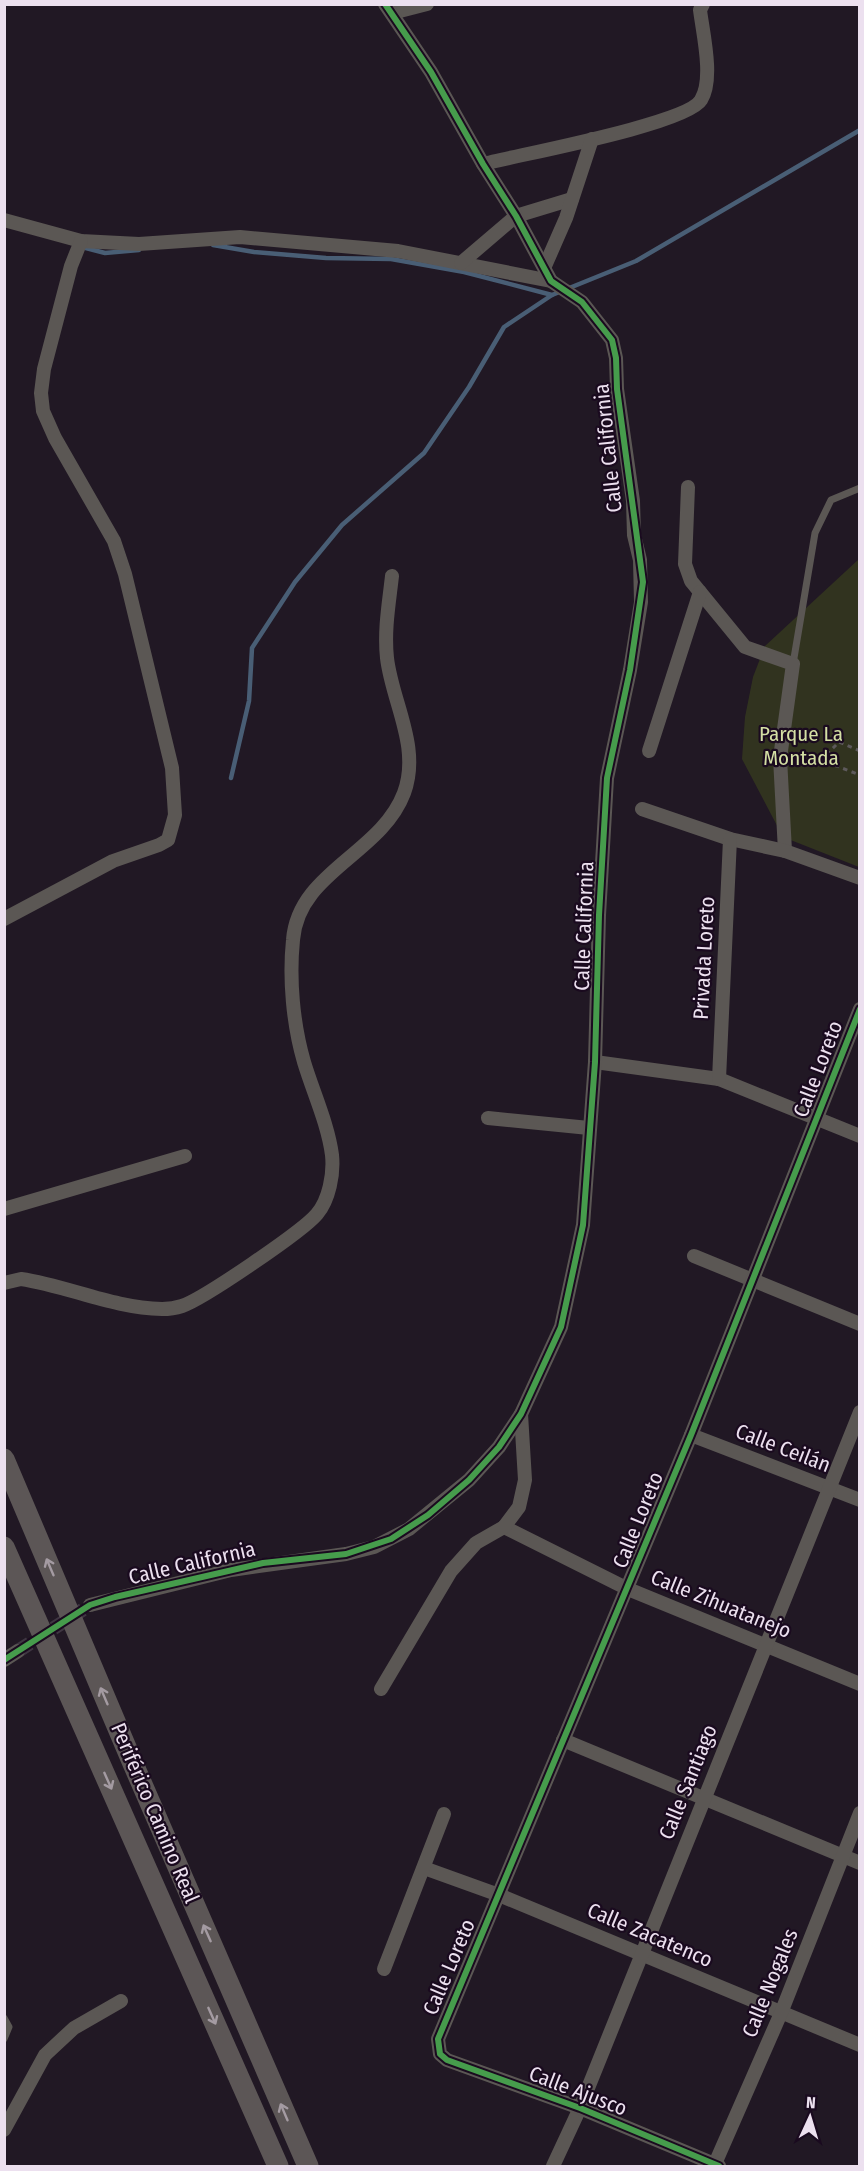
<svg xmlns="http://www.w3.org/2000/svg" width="864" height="2171" font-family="'Fira Sans Condensed',sans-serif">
  <rect width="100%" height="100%" fill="#211824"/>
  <polygon fill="#31331f" points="859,559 859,867 783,837 742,759 745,717 753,677 765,646"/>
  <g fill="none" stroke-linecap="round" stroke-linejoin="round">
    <g stroke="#495e75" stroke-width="4.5">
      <polyline points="213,245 254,252 326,258 391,259 464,272 552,295 636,261 860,130"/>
      <polyline points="82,247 105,253 139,250"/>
      <polyline points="231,778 249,701 252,648 295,582 342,525 424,453 469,387 504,327 552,295"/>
    </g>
    <polyline stroke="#3f3642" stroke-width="14" stroke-dasharray="14 7" stroke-linecap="butt" points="18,1651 90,1605"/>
    <polyline stroke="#5d595b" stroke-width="3" stroke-dasharray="4.5 4.5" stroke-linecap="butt" points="860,751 839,742 821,760 860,775"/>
    <g stroke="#5b5754" stroke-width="7">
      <polyline points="793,664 815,533 831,500 860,488"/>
      <polyline points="4,2018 9,2027 4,2039"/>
    </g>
    <g stroke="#5b5754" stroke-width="14">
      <polyline points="392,13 427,4"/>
      <path d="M483 164C517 155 687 124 701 100 714 79 703 34 700 10L703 4"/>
      <polyline points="4,220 81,241 139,244 240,237 398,251 551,281"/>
      <polyline points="461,263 516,216 572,199"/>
      <polyline points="545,266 566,218 592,139"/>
      <polyline points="688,487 685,564 691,581 745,647 793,664 780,758 785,851"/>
      <polyline points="649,751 700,592"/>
      <polyline points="642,809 730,839 785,851 860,878"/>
      <polyline points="4,919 113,861 159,845 168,840 175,815 172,768 125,574 114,541 55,438 43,411 41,393 44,369 71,266 81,241"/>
      <polyline points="595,1062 719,1079 860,1136"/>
      <polyline points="719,1079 730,839"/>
      <polyline points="488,1118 589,1128"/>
      <polyline points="4,1209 185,1156"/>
      <polyline points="694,1256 860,1324"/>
      <path d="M4 1283 21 1279C68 1286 113 1308 162 1309 167 1309 176 1308 182 1306 203 1299 303 1231 317 1214 329 1200 334 1174 332 1155 328 1124 313 1092 304 1062 293 1024 289 979 293 940 298 872 381 854 404 793 421 747 392 702 387 658 384 630 389 603 392 576"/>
      <polyline points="691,1435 860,1500"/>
      <polyline points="504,1527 628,1589 860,1684"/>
      <polyline points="90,1605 231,1570 346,1554 374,1547 409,1529 469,1480 499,1447 521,1414 561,1327 583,1225 595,1062 599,915 607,778 630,670 641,602 640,560 634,535 633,501 617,389 616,358 612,340 582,302 551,281 516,216 483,164 431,72 385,4"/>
      <polyline points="4,1660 18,1651"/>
      <polyline points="381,1689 451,1571 476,1543 504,1527 519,1507 525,1480 521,1414"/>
      <polyline points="563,1740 860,1863"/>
      <polyline points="424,1868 499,1895 860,2045"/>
      <polyline points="384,1969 444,1814"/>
      <polyline points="4,2130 45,2055 74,2028 121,2001"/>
      <polyline points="553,2166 580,2108 860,1412"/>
      <polyline points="714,2166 781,2013 860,1813"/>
      <polyline points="719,2166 580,2108 447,2060 440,2054 438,2039 691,1435 860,1009"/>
    </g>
    <g stroke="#5c5656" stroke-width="21">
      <polyline points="4,1459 131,1759 308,2166"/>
      <polyline points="4,1547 278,2166"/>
    </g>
    <defs>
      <g id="cycleway">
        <polyline points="4,1660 90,1605 115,1597 263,1563 346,1554 391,1539 428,1515 469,1480 499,1447 521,1414 561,1327 583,1225 595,1062 599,915 607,778 630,670 643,582 617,389 616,358 612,340 582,302 551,281 516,216 483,164 431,72 385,4"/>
        <polyline points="719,2166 580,2108 447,2060 440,2054 438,2039 691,1435 860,1009"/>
      </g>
    </defs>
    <use href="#cycleway" stroke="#1a0a1f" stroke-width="10"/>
    <use href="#cycleway" stroke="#469c4c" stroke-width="6"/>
  </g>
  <defs><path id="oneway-shaft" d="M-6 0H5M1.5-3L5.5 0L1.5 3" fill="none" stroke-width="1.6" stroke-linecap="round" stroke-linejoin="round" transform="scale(1.5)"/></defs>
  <g stroke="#a49ba2">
    <use href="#oneway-shaft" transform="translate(50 1567) rotate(-113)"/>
    <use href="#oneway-shaft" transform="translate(104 1696) rotate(-113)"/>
    <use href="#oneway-shaft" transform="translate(108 1781) rotate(66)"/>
    <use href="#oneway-shaft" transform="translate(207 1933) rotate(-114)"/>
    <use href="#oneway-shaft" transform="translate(212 2016) rotate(66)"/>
    <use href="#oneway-shaft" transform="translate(284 2112) rotate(-113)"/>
  </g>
  <g text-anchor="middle" stroke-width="4.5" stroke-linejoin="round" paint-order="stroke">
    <g font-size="21" fill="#ece0ef" stroke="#1a0a1f">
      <text transform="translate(608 448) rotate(-96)" y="7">Calle California</text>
      <text transform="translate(584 926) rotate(-88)" y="7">Calle California</text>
      <text transform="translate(704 958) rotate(-87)" y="7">Privada Loreto</text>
      <text transform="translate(818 1069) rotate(-69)" y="7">Calle Loreto</text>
      <text transform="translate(783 1448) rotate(21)" y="7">Calle Ceilán</text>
      <text transform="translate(638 1520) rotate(-68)" y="7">Calle Loreto</text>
      <text transform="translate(192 1563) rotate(-13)" y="7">Calle California</text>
      <text transform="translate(721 1604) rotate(22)" y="7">Calle Zihuatanejo</text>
      <text transform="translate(688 1782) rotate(-68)" y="7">Calle Santiago</text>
      <text transform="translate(155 1813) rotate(67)" y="7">Periférico Camino Real</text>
      <text transform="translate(650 1935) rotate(23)" y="7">Calle Zacatenco</text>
      <text transform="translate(449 1967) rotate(-67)" y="7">Calle Loreto</text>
      <text transform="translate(770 1983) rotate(-68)" y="7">Calle Nogales</text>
      <text transform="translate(578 2091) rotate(21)" y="7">Calle Ajusco</text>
    </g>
    <g font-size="21" fill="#d4dfa4" stroke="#1a0a1f">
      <text x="801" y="741">Parque La<tspan x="801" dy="24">Montada</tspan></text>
    </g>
  </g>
  <rect width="864" height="2171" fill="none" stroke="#ece0ef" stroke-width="12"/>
  <g transform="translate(810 2117) rotate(4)" stroke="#1a0a1f" stroke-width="4.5" paint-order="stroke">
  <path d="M0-4.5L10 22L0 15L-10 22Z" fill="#ece0ef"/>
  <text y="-9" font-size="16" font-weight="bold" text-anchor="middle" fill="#ece0ef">N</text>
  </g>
</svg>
